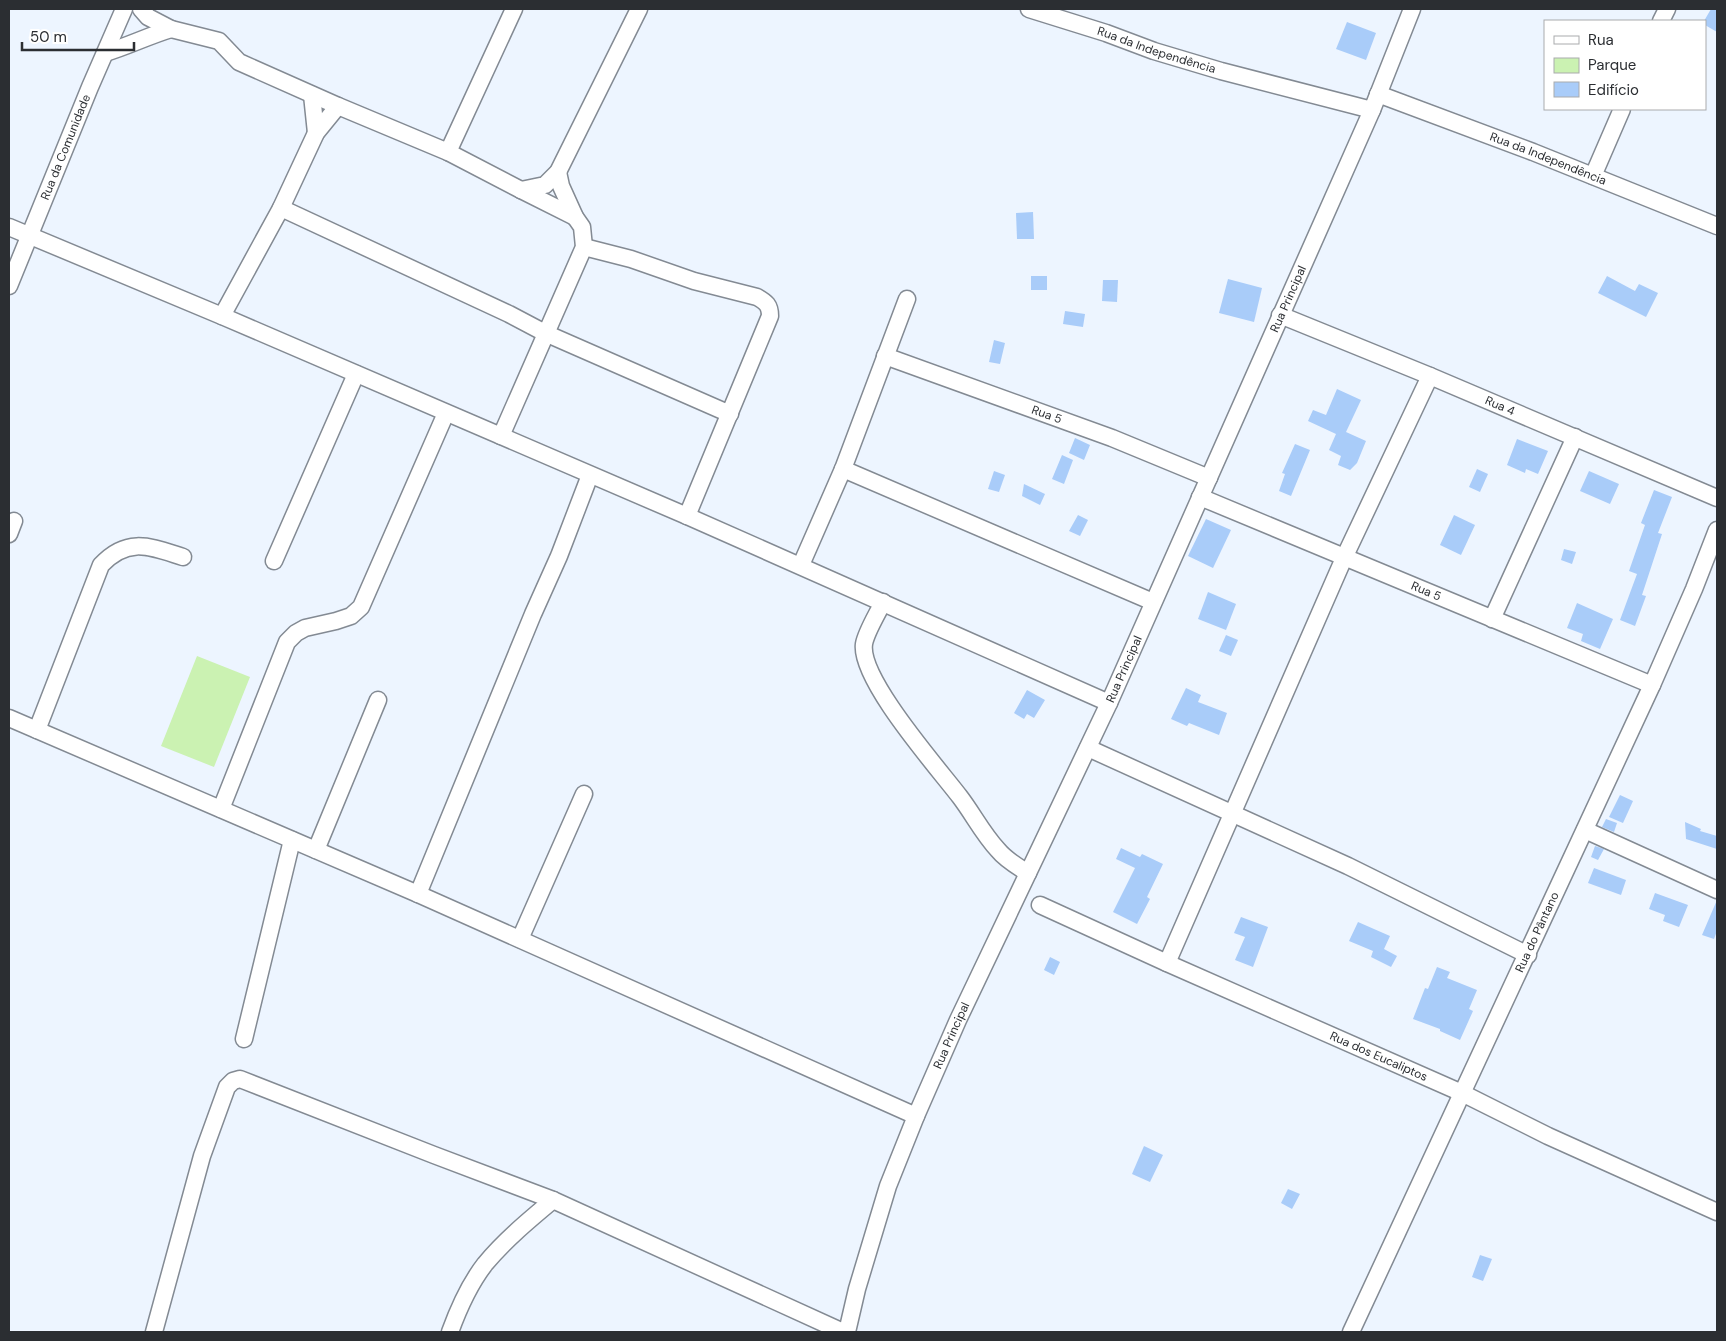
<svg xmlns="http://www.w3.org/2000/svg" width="1726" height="1341" font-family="'DM Sans',sans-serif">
  <rect width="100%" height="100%" fill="#edf5ff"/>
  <polygon fill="#cbf2b2" points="197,656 250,677 214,767 161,746"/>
  <g fill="#a9ccf9">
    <polygon points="1711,9 1717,9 1717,32 1705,25 1704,21"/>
    <polygon points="1347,22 1376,33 1366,60 1336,49"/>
    <polygon points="1033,212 1034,239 1017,239 1016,213"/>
    <rect x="1031" y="276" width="16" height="14"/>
    <polygon points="1607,276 1635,291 1639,284 1658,293 1646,317 1598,293"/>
    <polygon points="1228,279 1262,288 1254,322 1219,313"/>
    <polygon points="1103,280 1118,280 1117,302 1102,301"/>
    <polygon points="1065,311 1085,314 1083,327 1063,324"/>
    <polygon points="994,340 1005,343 1000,364 989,362"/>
    <polygon points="1337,389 1361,400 1346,432 1366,441 1357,463 1350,470 1338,465 1341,456 1329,450 1336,434 1308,421 1313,410 1326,415"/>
    <polygon points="1075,438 1090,445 1084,460 1069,453"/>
    <polygon points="1517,439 1548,451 1538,474 1526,469 1525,473 1507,465"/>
    <polygon points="1295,444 1310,450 1291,496 1279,491 1285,474 1282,473"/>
    <polygon points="1062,455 1073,460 1064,484 1052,479"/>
    <polygon points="1477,469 1488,474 1480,492 1469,487"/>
    <polygon points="994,471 1005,475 999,492 988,489"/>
    <polygon points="1589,471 1619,484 1610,504 1580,491"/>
    <polygon points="1024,484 1045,494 1040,505 1022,496"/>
    <polygon points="1654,490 1672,497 1658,533 1662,534 1642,595 1646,596 1635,626 1620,620 1637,574 1629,571 1645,525 1641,523"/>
    <polygon points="1078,515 1088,520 1080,536 1069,531"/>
    <polygon points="1454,515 1475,525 1461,555 1440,545"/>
    <polygon points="1206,519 1231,530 1213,568 1188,556"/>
    <polygon points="1564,549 1576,552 1572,564 1561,560"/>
    <polygon points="1208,592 1236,604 1226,630 1198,619"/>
    <polygon points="1577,603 1613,619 1600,649 1581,641 1583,634 1567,628"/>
    <polygon points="1226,635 1238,640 1231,656 1219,651"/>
    <polygon points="1186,688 1201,695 1198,702 1227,713 1219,735 1189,723 1187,726 1171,719"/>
    <polygon points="1027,690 1045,700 1034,718 1027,714 1024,719 1014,713"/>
    <polygon points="1620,795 1633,801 1623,823 1609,817"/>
    <polygon points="1606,819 1617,823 1614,832 1602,827"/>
    <polygon points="1685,822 1701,829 1700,831 1717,836 1717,849 1686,839"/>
    <polygon points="1595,846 1604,849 1598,860 1591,857"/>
    <polygon points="1121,848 1140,857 1142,854 1163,864 1147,897 1150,899 1137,924 1113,912 1135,868 1116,859"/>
    <polygon points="1594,868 1626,880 1621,895 1588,883"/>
    <polygon points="1655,893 1688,905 1679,927 1663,921 1665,915 1649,909"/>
    <polygon points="1717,900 1717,931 1714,939 1702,935"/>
    <polygon points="1241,917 1268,927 1253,967 1235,960 1245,937 1234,933"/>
    <polygon points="1358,922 1390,936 1384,949 1397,956 1391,967 1371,957 1373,951 1349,941"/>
    <polygon points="1050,957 1060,962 1054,975 1044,970"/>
    <polygon points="1437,967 1450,972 1447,978 1477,990 1469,1009 1473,1011 1460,1040 1440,1031 1440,1029 1413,1019 1425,988 1428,989"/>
    <polygon points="1144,1146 1163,1155 1150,1182 1132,1174"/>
    <polygon points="1288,1189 1300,1194 1292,1209 1281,1203"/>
    <polygon points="1480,1255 1492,1259 1483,1281 1472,1277"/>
  </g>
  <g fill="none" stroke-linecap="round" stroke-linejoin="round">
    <defs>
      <g id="minor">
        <polyline points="141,9 148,17 171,29 219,41 239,62 338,106 448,152 521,190 575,217"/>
        <path id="s1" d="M1029 9 1106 33 1154 51 1221 71 1372 110"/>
        <polyline points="1661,21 1667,9"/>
        <path d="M105 53C128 46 148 36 171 29"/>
        <path id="s2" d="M1378 94 1533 152 1717 226"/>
        <polyline points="312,95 316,133"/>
        <polyline points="448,152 514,9"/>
        <polyline points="1593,176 1622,109"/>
        <polyline points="521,190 545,185 558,172 639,9"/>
        <polyline points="281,208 509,314 545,333 730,414"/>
        <polyline points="9,227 222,316 687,516 1109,703"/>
        <path d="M584 247 631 259 694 281 757 297C766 302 770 305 770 316L687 516"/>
        <path id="s3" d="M9 286 90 87 124 9"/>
        <path id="s4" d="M1280 315 1430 376 1717 498"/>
        <polyline points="222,316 281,208 316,133 338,106"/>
        <path id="s5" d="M885 356 1112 438 1209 478"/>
        <polyline points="501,436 584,247 582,227 575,217 561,186 558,172"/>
        <polyline points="843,469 1153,602"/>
        <path id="s6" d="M1200 497 1652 685"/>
        <polyline points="9,534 14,521"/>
        <polyline points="274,561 356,374"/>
        <polyline points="801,565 843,469 907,299"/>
        <path d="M883 602C878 613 866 632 864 644 859 679 938 768 960 797 973 814 983 834 998 850 1006 860 1017 866 1028 873"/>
        <polyline points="1492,619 1575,437"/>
        <polyline points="9,718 418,894 916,1116"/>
        <path d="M37 730 101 565C128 536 151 547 183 557"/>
        <polyline points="1088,748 1348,866 1528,955"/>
        <polyline points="221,809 287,642 296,633 305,628 336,621 351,616 361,607 446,413"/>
        <polyline points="1585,830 1717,890"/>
        <polyline points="316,850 378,700"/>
        <polyline points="418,894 533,614 559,556 590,475"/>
        <path id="s7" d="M1040 905 1167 963 1462 1093 1548 1136 1717 1212"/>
        <polyline points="520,939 584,794"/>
        <polyline points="1167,963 1344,558 1430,376"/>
        <polyline points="244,1039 292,840"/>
        <polyline points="154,1332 202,1156 227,1087 233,1081 240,1079 434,1155 553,1200 843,1332"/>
        <path d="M450 1332C458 1310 471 1282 485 1264 505 1240 529 1220 553 1200"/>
        <path id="s8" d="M847 1332 857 1289 888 1186 916 1116 958 1020 1109 703 1372 110 1412 9"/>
        <path id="s9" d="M1351 1332 1652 685 1694 589 1717 530"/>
      </g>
    </defs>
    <use href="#minor" stroke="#838a93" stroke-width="19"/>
    <use href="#minor" stroke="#fff" stroke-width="16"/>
  </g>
  <g text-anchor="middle" stroke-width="4.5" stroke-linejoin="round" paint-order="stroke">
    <g font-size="12" fill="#2b2e32" stroke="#fff">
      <text dy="4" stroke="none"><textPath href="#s1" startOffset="134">Rua da Independência</textPath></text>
      <text dy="4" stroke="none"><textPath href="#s3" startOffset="150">Rua da Comunidade</textPath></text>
      <text dy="4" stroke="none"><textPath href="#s2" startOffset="182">Rua da Independência</textPath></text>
      <text dy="4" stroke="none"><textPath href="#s8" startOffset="1125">Rua Principal</textPath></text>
      <text dy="4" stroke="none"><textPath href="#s4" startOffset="238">Rua 4</textPath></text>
      <text dy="4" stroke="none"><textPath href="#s5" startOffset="172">Rua 5</textPath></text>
      <text dy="4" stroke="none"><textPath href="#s6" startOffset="245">Rua 5</textPath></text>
      <text dy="4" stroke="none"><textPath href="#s8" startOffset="720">Rua Principal</textPath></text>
      <text dy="4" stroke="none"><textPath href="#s9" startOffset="441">Rua do Pântano</textPath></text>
      <text dy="4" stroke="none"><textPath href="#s8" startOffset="315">Rua Principal</textPath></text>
      <text dy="4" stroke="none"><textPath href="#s7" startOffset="371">Rua dos Eucaliptos</textPath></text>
    </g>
  </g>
  <rect width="1726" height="1341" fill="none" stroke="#2b2e32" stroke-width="20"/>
  <rect x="1544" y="20" width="162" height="90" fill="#ffffff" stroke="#aaabad"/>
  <rect x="1554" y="36" width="25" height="8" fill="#ffffff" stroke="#aaabad"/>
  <text x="1588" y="45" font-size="15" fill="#2b2e32">Rua</text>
  <rect x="1554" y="58" width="25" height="15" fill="#cbf2b2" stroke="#aaabad"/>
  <text x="1588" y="70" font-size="15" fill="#2b2e32">Parque</text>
  <rect x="1554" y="82" width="25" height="15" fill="#a9ccf9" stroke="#aaabad"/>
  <text x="1588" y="95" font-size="15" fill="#2b2e32">Edifício</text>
  <path d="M22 42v8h112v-8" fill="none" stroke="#2b2e32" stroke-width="2.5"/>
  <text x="30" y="42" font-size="15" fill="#2b2e32" stroke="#ffffff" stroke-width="4" paint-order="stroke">50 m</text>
</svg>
